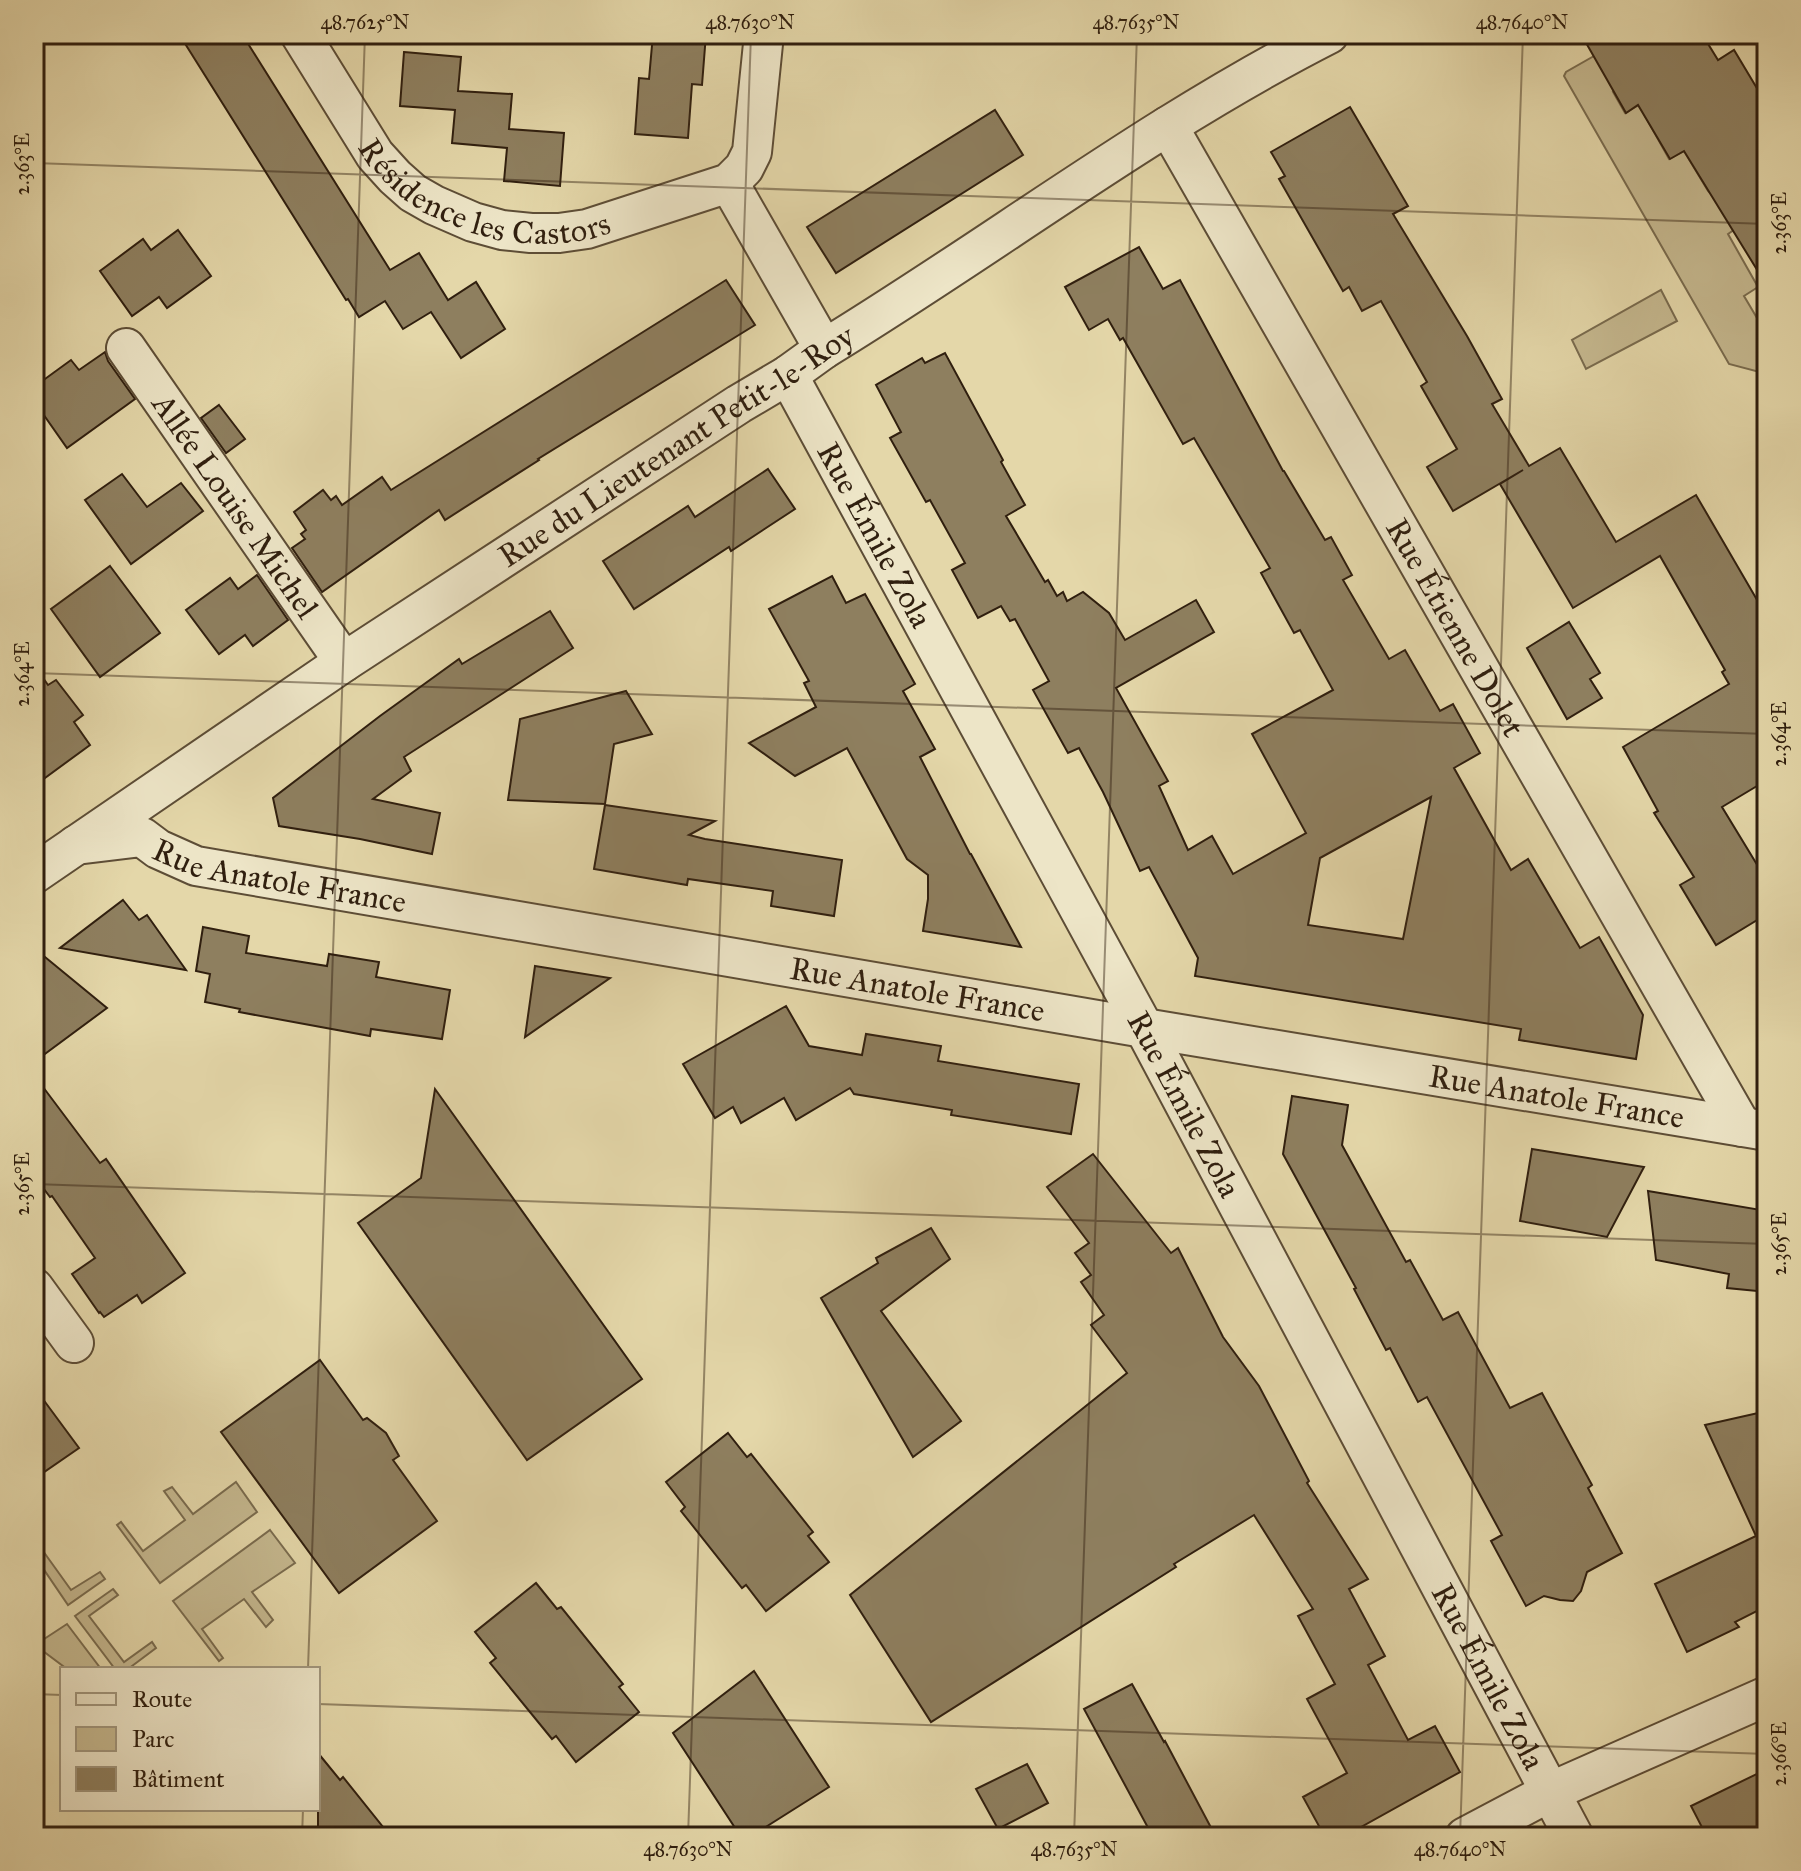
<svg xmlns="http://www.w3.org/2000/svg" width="1801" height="1871" font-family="'IM FELL Great Primer',serif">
  <rect width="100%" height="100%" fill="#e4d7a9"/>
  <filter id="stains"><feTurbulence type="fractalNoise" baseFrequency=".0025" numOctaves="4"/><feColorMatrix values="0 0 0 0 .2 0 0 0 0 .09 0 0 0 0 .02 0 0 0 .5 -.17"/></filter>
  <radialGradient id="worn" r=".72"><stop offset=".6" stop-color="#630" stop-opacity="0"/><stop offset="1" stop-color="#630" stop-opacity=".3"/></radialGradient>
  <g fill="#c5b88f" stroke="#7a6c4f" stroke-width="2">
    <polygon points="1601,52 1622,87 1613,92 1625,113 1639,105 1669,159 1684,151 1708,191 1741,225 1728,234 1758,287 1744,296 1757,318 1767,314 1767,374 1729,364 1564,76 1566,72"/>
    <polygon points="1661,290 1677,321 1586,369 1572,340"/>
    <polygon points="236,1482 257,1512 160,1583 117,1525 121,1522 143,1551 185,1520 164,1491 172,1487 193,1514"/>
    <polygon points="270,1530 295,1563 252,1592 273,1620 266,1627 244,1599 202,1629 223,1658 219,1661 173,1601"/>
    <polygon points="38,1544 71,1590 100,1572 105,1579 68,1605 40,1564 34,1568 34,1548"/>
    <polygon points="113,1589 118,1595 89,1616 124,1662 152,1642 156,1648 128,1669 115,1669 75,1616"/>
    <polygon points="67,1624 101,1669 67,1669 35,1645"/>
  </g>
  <g fill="#8e7f5f" stroke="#301f0f" stroke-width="2" fill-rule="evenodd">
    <polygon points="179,34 242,34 390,270 419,253 448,300 476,282 505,329 461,358 431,312 403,329 385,301 359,317 348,299 346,300"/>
    <polygon points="653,34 706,34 702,85 692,84 688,138 635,134 639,78 649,79"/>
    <polygon points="1581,34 1702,34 1718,60 1734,50 1767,105 1767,286 1684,151 1670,159 1638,105 1626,113"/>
    <polygon points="404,52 461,57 458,91 512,94 509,129 564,133 560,186 504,181 507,148 452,143 455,110 400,106"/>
    <polygon points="1350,107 1408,206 1393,214 1467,336 1502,399 1492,404 1529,466 1560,448 1616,542 1696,495 1767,617 1767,780 1722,807 1767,881 1767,914 1716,945 1680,885 1694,877 1654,813 1658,811 1623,747 1729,684 1722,672 1725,670 1660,556 1573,608 1500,484 1523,470 1453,511 1427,467 1457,449 1421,386 1427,382 1381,301 1362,311 1349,287 1343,291 1279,179 1285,176 1271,152"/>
    <polygon points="995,110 1023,155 836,273 807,227"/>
    <polygon points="178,230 211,276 167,308 159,297 132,316 100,271 143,239 151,250"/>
    <path d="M1139 247 1163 289 1180 280 1283 471H1284L1325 540 1331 537 1352 575 1343 580 1389 659 1405 650 1440 711 1453 704 1480 753 1454 768 1511 870 1528 859 1580 948 1599 937 1643 1015 1636 1059 1519 1040 1521 1029 1195 976 1198 958 1149 867 1140 871 1103 792 1079 748 1068 753 1033 690 1049 681 1015 619 1010 621 1001 606 978 618 952 570 965 563 930 500 926 502 890 438 901 432 876 385 922 358 925 363 945 353 1003 460 1001 462 1025 505 1006 516 1045 582 1048 580 1057 596 1063 592 1067 601 1083 592 1109 613 1125 640 1196 600 1214 632 1116 688 1168 781 1159 786 1188 850 1212 836 1233 874 1306 833 1252 734 1333 690 1300 630 1294 633 1261 573 1270 568 1194 438 1183 444 1123 338 1120 340 1108 319 1089 330 1065 287ZM1431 797 1403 939 1308 925 1320 858Z"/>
    <polygon points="726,280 755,325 538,459 539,460 445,520 439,510 322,592 292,548 305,539 301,534 306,530 294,512 323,490 331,500 336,496 342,505 382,477 391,490"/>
    <polygon points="105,352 108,361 135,399 67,448 34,401 34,387 71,360 79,370"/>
    <polygon points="219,405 245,439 226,453 201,418"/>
    <polygon points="768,469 795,509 731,551 729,547 634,609 603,561 688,506 695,517"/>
    <polygon points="122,474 147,507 181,483 203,511 131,564 85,500"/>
    <polygon points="110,566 160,633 100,677 51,609"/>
    <polygon points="257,575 288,620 253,646 245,635 219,654 186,610 230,578 238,589"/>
    <polygon points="832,576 846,603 865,594 915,684 903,691 935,749 920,757 970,854 971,854 1021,947 923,931 928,899 928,875 907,859 847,748 795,776 749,743 816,707 804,683 809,681 769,609"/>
    <polygon points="550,611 573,648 404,757 411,771 373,799 440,813 432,854 360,839 279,826 273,798 380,716 459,659 462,664"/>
    <polygon points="1569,622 1600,673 1590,679 1602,698 1567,719 1527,648"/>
    <polygon points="34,665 48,685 56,680 83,715 74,722 90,745 34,786"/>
    <polygon points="626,691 652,734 614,744 605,804 508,800 520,719"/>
    <polygon points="605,805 715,821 689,835 705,839 842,860 834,916 771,906 773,891 688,879 687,885 594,869"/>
    <polygon points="123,900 139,920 147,915 186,970 60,948"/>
    <polygon points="203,927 249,936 246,953 327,966 329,954 379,962 376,977 450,990 442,1039 371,1029 370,1036 239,1012 240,1009 205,1002 210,974 196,971"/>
    <polygon points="34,948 107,1008 34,1062"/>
    <polygon points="535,966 610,978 525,1037"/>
    <polygon points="786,1006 809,1046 862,1055 866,1034 941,1046 938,1061 1079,1084 1071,1134 951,1115 952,1110 854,1094 850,1088 796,1120 784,1098 741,1123 733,1107 715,1118 683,1064"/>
    <polygon points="34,1075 100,1163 106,1159 185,1273 142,1303 137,1295 104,1317 100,1312 99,1313 72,1274 95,1258 52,1196 50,1197 34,1176"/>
    <polygon points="435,1089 642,1379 527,1460 358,1223 421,1178"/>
    <polygon points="1292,1096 1348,1105 1342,1145 1406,1262 1410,1260 1443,1320 1458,1312 1510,1408 1542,1393 1592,1485 1588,1488 1622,1553 1587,1572 1581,1591 1573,1601 1560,1600 1544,1596 1526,1606 1491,1541 1502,1535 1427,1397 1418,1402 1390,1348 1386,1350 1354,1289 1356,1288 1283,1154"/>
    <polygon points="1532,1149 1644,1167 1607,1237 1520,1221"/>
    <polygon points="1093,1154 1171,1253 1178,1248 1223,1337 1259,1386 1309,1481 1307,1483 1368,1579 1349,1589 1385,1656 1368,1665 1408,1740 1435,1726 1460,1772 1343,1837 1325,1837 1303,1797 1347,1773 1307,1699 1335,1684 1298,1616 1313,1609 1254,1515 1174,1564 1176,1567 931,1722 850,1595 1127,1373 1091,1325 1104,1315 1081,1282 1091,1275 1075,1253 1089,1243 1047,1187"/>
    <polygon points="1648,1191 1767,1211 1767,1292 1727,1288 1729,1274 1656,1260"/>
    <polygon points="931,1228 950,1259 881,1311 961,1421 913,1457 821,1298 878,1263 876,1258"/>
    <polygon points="320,1360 363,1420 367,1418 386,1433 399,1456 393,1460 437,1521 339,1593 221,1432"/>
    <polygon points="34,1387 79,1448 34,1479"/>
    <polygon points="1767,1411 1767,1606 1735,1622 1739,1627 1687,1652 1655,1584 1756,1536 1705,1425"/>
    <polygon points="728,1433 747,1457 751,1454 813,1532 808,1536 829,1562 766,1611 746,1585 742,1588 681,1511 685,1507 666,1482"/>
    <polygon points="536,1583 557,1609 561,1607 623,1684 619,1687 639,1712 576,1762 556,1736 552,1739 490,1663 496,1658 475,1632"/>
    <polygon points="754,1671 829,1787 750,1837 741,1837 673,1733"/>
    <polygon points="1132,1684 1164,1742 1165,1741 1216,1837 1153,1837 1084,1709"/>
    <polygon points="318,1753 340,1780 343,1777 391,1837 318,1837"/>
    <polygon points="1027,1764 1048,1803 998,1829 976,1789"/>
    <polygon points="1767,1769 1767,1837 1707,1837 1691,1806"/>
  </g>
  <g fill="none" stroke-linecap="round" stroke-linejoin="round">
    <defs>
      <g id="minor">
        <path id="s1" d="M300 34 375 155 395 177 413 193 434 205 473 222 502 230 531 233H559L587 229 729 183 744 168 752 152 764 34"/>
        <path id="s2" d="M1168 126 1742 1127"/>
        <polyline points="729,183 824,349"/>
        <path id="s3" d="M126 348 344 662"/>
        <path id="s4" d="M788 375 1144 1028 1574 1837"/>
        <path id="s5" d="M76 845 142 837 158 849 196 866 1144 1028 1767 1131"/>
        <path id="s6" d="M34 874 344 662 739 404 788 375 824 349C993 246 1152 124 1329 34"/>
        <polyline points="34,1288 74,1343"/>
        <polyline points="1465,1837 1550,1792 1767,1696"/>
      </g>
    </defs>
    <use href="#minor" stroke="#5d4d36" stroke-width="42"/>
    <use href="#minor" stroke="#ede5c7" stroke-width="38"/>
  </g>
  <path fill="none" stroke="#301f0f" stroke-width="2" stroke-opacity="0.45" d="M34 163 1767 224M34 673 1767 734M34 1184 1767 1244M308 1669 365 34M34 1694 62 1695M318 1704 1767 1754M302 1837 303 1809M688 1837 751 34M1074 1837 1137 34M1460 1837 1523 34"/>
  <g text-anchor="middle" stroke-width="6" stroke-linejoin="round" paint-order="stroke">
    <g font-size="32" fill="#301f0f" stroke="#ede5c7">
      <text dy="11" stroke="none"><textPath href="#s1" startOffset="264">Résidence les Castors</textPath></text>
      <text dy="11" stroke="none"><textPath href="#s6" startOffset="772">Rue du Lieutenant Petit-le-Roy</textPath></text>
      <text dy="11" stroke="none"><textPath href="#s3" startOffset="192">Allée Louise Michel</textPath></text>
      <text dy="11" stroke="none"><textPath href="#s4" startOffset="182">Rue Émile Zola</textPath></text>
      <text dy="11" stroke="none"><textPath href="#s2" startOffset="578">Rue Étienne Dolet</textPath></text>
      <text dy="11" stroke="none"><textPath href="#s5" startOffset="212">Rue Anatole France</textPath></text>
      <text dy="11" stroke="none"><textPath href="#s5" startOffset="860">Rue Anatole France</textPath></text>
      <text dy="11" stroke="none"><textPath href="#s5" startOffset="1508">Rue Anatole France</textPath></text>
      <text dy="11" stroke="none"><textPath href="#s4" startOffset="830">Rue Émile Zola</textPath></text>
      <text dy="11" stroke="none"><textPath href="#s4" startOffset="1478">Rue Émile Zola</textPath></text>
    </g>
  </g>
  <rect width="1801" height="1871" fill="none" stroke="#e4d7a9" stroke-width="88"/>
  <rect x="60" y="1667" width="260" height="144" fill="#ede5c7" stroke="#a1967d" stroke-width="2"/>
  <rect x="76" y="1693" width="40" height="12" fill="#ede5c7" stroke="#a1967d" stroke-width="2"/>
  <text x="132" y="1707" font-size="24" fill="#301f0f">Route</text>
  <rect x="76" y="1727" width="40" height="24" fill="#c5b88f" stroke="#a1967d" stroke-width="2"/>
  <text x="132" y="1747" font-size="24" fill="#301f0f">Parc</text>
  <rect x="76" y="1767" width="40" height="24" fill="#8e7f5f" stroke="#a1967d" stroke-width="2"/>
  <text x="132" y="1787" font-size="24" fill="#301f0f">Bâtiment</text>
  <rect x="44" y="44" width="1713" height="1783" fill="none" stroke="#301f0f" stroke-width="3"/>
  <g font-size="20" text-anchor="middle" fill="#301f0f">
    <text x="365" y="29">48.7625°N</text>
    <text x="750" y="29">48.7630°N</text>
    <text x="1136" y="29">48.7635°N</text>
    <text x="1522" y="29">48.7640°N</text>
    <text transform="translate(22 164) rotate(-90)" y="7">2.363°E</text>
    <text transform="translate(1779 223) rotate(-90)" y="7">2.363°E</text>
    <text transform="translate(22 674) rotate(-90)" y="7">2.364°E</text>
    <text transform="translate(1779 734) rotate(-90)" y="7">2.364°E</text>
    <text transform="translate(22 1184) rotate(-90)" y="7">2.365°E</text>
    <text transform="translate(1779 1244) rotate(-90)" y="7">2.365°E</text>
    <text transform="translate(1779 1754) rotate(-90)" y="7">2.366°E</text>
    <text x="688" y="1856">48.7630°N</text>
    <text x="1074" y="1856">48.7635°N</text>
    <text x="1460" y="1856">48.7640°N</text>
  </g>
  <rect width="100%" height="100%" filter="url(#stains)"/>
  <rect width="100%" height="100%" fill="url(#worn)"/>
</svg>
